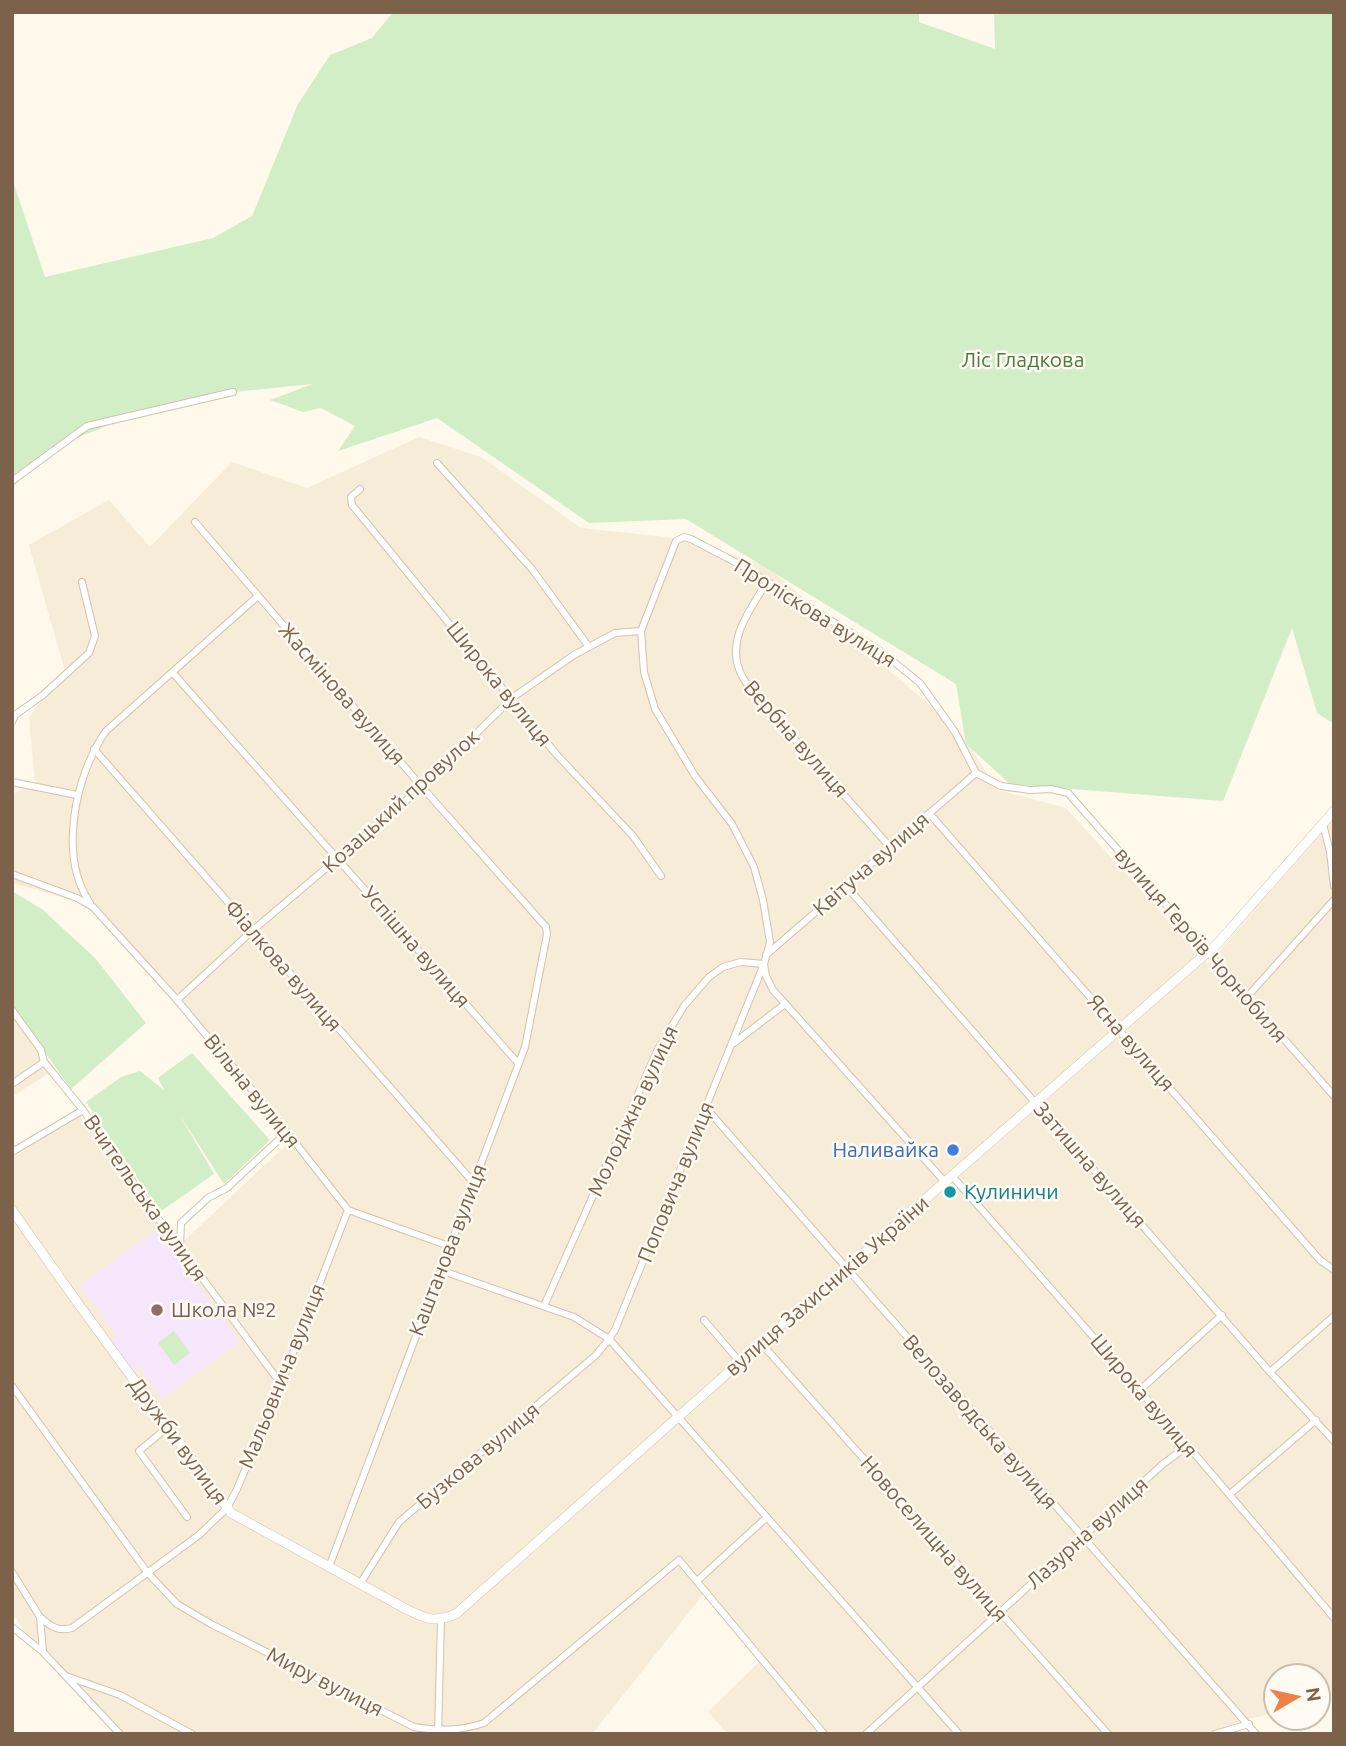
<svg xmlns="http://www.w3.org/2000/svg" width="1346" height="1746" font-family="Ubuntu,sans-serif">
  <rect width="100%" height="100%" fill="#fef9ea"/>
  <g fill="#f6ecd8">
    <polygon points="419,437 481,457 581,528 684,539 765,565 958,729 998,790 1066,808 1208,964 1332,821 1334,1701 1318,1704 1318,1676 1276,1676 1276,1713 1234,1722 1243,1734 728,1734 708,1712 765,1656 706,1591 592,1734 123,1734 51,1654 26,1634 12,1612 12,1159 78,1114 109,1148 167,1224 185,1240 287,1144 275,1125 174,1003 90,910 75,901 12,883 12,794 35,783 29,717 65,671 29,545 109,500 150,547 232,462 307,488"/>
    <polygon points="12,1008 55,1069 12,1097"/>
  </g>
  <polygon fill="#f6e6fb" points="158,1229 240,1342 162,1399 138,1366 132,1370 110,1339 116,1335 80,1285"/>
  <g fill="#d2eec6">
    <polygon points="393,12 919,12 919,22 995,49 994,12 1334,12 1334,724 1317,713 1292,628 1223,801 1010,784 966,744 956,684 686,519 589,523 437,418 338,451 355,426 321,408 303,412 270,400 313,384 233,392 129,417 52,448 12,488 12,178 45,277 213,238 252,216 298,104 330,55 372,38"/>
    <polygon points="12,891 43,910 95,958 146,1023 71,1089 12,1006"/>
    <polygon points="192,1053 270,1140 224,1184 179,1114 214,1174 160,1212 86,1102 121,1077 140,1071 164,1090 158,1078"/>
    <polygon points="174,1331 190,1353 174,1365 158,1343"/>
  </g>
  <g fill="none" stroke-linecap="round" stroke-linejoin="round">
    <defs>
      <g id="street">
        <polyline points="437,463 532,569 589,647"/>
        <polyline points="12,481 87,426 233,392"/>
        <polyline points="360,489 351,497 352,505 557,755 633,836 661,876"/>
        <polyline points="195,522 422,787 546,927 547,934 525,1047 329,1567"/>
        <path d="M767 582C750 610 724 642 742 676 746 684 753 691 759 699L891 848"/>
        <polyline points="173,673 518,1063"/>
        <polyline points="12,722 15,715 43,695 89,653 95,636 82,582"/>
        <polyline points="94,749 473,1182"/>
        <polyline points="12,782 77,795"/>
        <polyline points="929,813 1320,1260 1334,1270"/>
        <polyline points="1323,824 1330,852 1334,886"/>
        <polyline points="12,874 77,898 93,907 177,1000 287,1132 348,1210 449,1246"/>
        <polyline points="847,887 1270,1372 1334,1441"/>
        <path d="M90 903C58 856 75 775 106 731L258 596"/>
        <polyline points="766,955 976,773"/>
        <polyline points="1247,997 1334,900"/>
        <polyline points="177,1000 252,931 422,787 512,698 574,655 615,633 641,631"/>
        <polyline points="12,1010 41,1050 44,1062 83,1110 162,1224 281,1384"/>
        <polyline points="734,1043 785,1004"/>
        <polyline points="12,1084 44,1062"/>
        <polyline points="706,1108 1256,1734"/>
        <polyline points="12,1152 83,1110"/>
        <path d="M952 1176C1081 1322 1209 1469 1334 1618"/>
        <polyline points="180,1247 181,1223 208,1198 227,1188 287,1132"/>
        <polyline points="544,1306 658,1049 684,1006 709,977 723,967 741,962 764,964 766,976 773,990 945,1182"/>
        <polyline points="704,1320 740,1362"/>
        <polyline points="761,1343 1108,1734"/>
        <polyline points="1270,1372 1334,1316"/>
        <path d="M12 1386 147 1572 177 1604 211 1624 414 1727C439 1731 460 1731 484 1723L679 1560 824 1734"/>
        <polyline points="1140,1390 1222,1315"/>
        <polyline points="168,1427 139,1451 187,1517"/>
        <polyline points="1230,1494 1316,1420"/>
        <polyline points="12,1572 40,1617 43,1652"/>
        <polyline points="697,1581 767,1517"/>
        <polyline points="360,1584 399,1522 596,1355 609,1339 574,1317 440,1270"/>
        <path d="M40 1617C50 1626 58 1632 72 1628L199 1535 227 1508 237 1489 281 1384 348 1210"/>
        <polyline points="12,1627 43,1652 120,1734"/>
        <polyline points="66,1676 120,1695 192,1734"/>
        <polyline points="438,1734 441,1620"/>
        <polyline points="866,1734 1163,1464 1186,1447"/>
        <polyline points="959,1734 609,1339 615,1330 764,964 770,942 763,900 754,867 732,824 695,776 655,709 644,672 641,631 676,541 684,537 691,539 737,563 879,650 920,683 955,732 976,773 1001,786 1030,790 1051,789 1068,793 1334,1096"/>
        <polyline points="1215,1734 1249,1724"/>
      </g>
      <path id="secondary" d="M12 1210 72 1295 231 1513 406 1609C426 1619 434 1623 456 1614L819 1292 1218 943 1334 811"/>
    </defs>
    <use href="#street" stroke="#d2c2ae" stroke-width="8"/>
    <use href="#secondary" stroke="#d6c3ab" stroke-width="10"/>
    <use href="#street" stroke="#fff" stroke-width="6"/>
    <use href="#secondary" stroke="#fff" stroke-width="9"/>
  </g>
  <circle fill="#3f7fe0" stroke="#fffbf2" stroke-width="2.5" cx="953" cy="1150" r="7"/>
  <circle fill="#0f9aa8" stroke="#fffbf2" stroke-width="2.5" cx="950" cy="1192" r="7"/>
  <circle fill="#8d6e63" stroke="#fffbf2" stroke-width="2.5" cx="157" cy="1310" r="7"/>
  <g text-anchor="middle" stroke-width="5" stroke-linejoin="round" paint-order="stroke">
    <g font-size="21" fill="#497c3e" stroke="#fffbf2">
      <text x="1023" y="367">Ліс Гладкова</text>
    </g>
    <g font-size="21" fill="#7c624a" stroke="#fffbf2">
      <text transform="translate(815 613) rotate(32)" y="7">Проліскова вулиця</text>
      <text transform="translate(499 684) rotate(51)" y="7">Широка вулиця</text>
      <text transform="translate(342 694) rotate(49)" y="7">Жасмінова вулиця</text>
      <text transform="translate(796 739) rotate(49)" y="7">Вербна вулиця</text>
      <text transform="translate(401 801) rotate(-42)" y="7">Козацький провулок</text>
      <text transform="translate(871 864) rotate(-41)" y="7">Квітуча вулиця</text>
      <text transform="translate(1201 945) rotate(49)" y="7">вулиця Героїв Чорнобиля</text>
      <text transform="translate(416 947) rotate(49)" y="7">Успішна вулиця</text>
      <text transform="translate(283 966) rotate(49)" y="7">Фіалкова вулиця</text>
      <text transform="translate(1131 1043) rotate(49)" y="7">Ясна вулиця</text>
      <text transform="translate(252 1091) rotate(51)" y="7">Вільна вулиця</text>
      <text transform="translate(633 1111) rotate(-65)" y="7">Молодіжна вулиця</text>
      <text transform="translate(1090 1165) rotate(49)" y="7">Затишна вулиця</text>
      <text transform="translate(676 1182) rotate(-68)" y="7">Поповича вулиця</text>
      <text transform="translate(145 1198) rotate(55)" y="7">Вчительська вулиця</text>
      <text transform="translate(448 1250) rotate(-69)" y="7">Каштанова вулиця</text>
      <text transform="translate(827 1286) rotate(-41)" y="7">вулиця Захисників України</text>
      <text transform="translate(282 1376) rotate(-68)" y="7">Мальовнича вулиця</text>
      <text transform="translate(1144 1396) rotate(50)" y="7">Широка вулиця</text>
      <text transform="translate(980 1422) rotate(49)" y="7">Велозаводська вулиця</text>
      <text transform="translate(178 1441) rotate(54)" y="7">Дружби вулиця</text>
      <text transform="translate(478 1456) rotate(-40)" y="7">Бузкова вулиця</text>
      <text transform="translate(1087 1533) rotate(-42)" y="7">Лазурна вулиця</text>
      <text transform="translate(934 1539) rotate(49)" y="7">Новоселищна вулиця</text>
      <text transform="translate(325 1682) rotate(27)" y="7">Миру вулиця</text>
    </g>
    <g font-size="21" fill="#366cbe" stroke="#fffbf2" text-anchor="end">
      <text x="939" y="1157">Наливайка</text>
    </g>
    <g font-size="21" fill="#0d838f" stroke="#fffbf2" text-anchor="start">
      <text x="964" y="1199">Кулиничи</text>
    </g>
    <g font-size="21" fill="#785e54" stroke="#fffbf2" text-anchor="start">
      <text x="171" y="1317">Школа №2</text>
    </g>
  </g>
  <rect width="1346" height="1746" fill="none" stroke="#7c624a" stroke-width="28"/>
  <g transform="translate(1297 1697) rotate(81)"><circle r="33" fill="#fffbf2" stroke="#cbbeaf" stroke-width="2"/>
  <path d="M0-5L12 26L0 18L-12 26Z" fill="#ef8148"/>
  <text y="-10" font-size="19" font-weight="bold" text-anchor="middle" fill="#7c624a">N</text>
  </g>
</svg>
